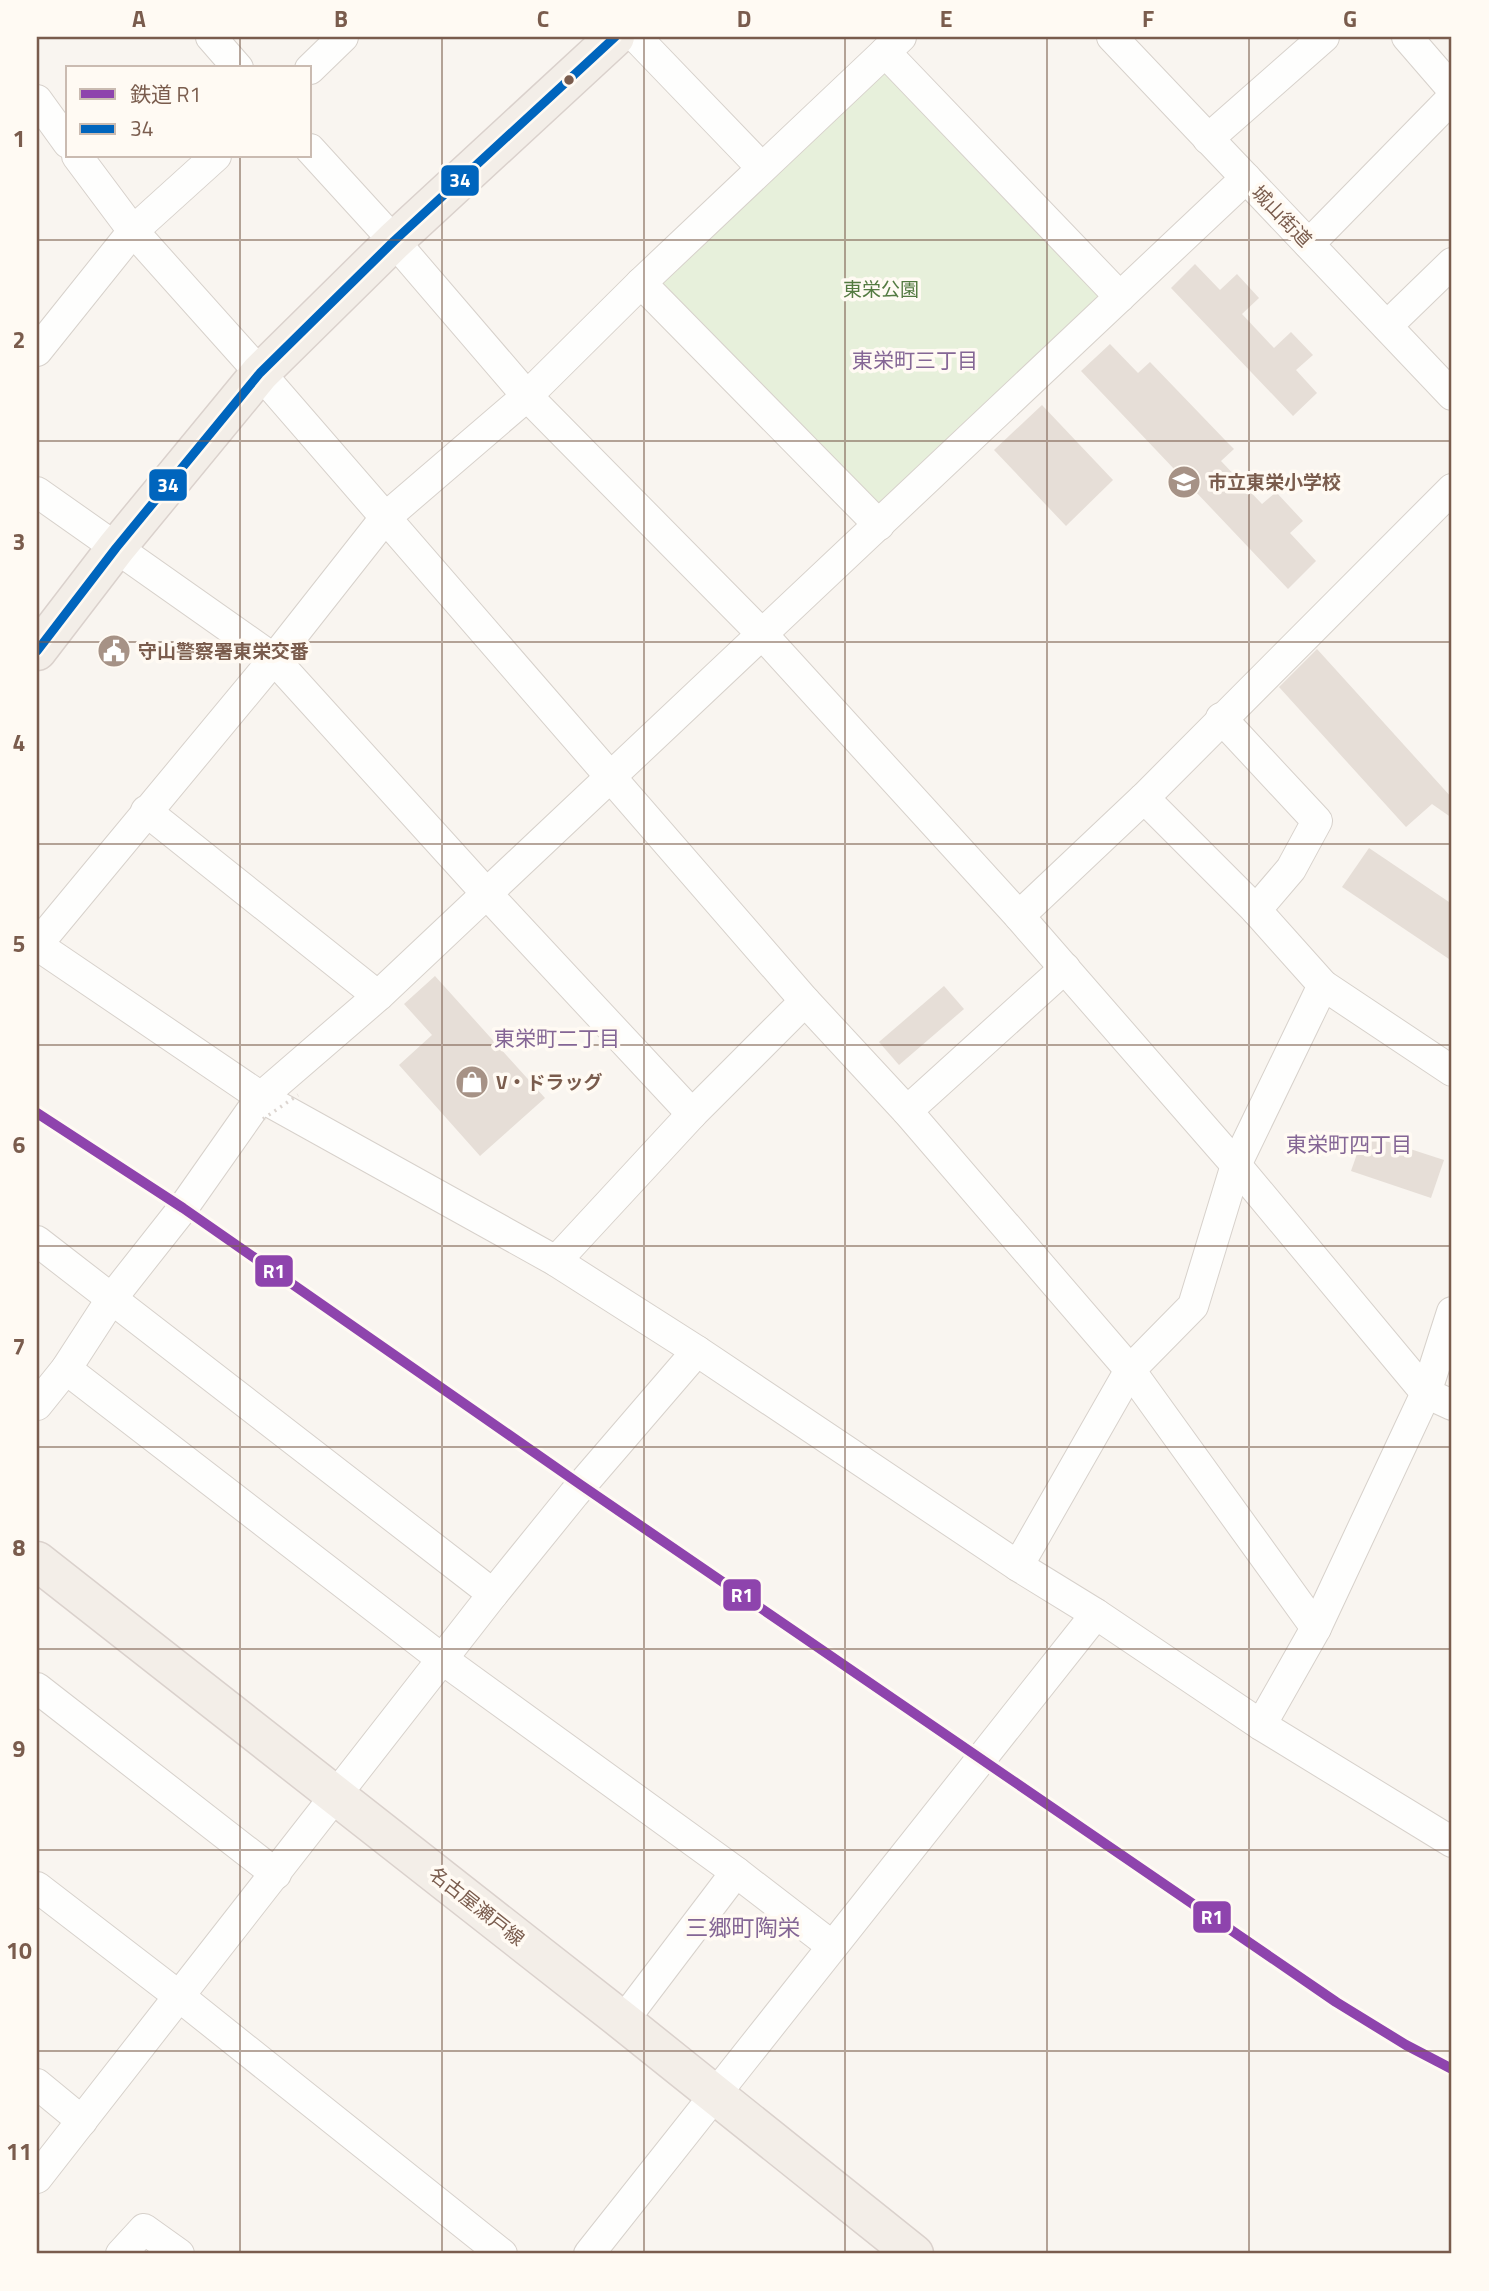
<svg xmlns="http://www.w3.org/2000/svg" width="1489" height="2291" font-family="'Titillium Web','Noto Sans JP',sans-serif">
  <rect width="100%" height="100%" fill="#f9f5f0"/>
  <polygon fill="#e7f0db" points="888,70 1102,296 879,509 659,283"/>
  <g fill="#e6ded7">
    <polygon points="1195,264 1220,290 1237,274 1259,298 1242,314 1274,348 1291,332 1313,355 1296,370 1317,393 1293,416 1171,288"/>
    <polygon points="1110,344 1138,373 1150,362 1226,441 1234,449 1221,461 1262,504 1276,492 1303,521 1290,533 1316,561 1288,589 1081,371"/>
    <polygon points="1042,405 1113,480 1066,526 994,450"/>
    <polygon points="1317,649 1452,798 1452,818 1432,804 1406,827 1279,687"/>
    <polygon points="1369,848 1452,904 1452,961 1342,887"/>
    <polygon points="435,976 545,1098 480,1156 399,1065 432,1035 404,1004"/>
    <polygon points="944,986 964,1009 899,1065 879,1042"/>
    <polygon points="1364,1134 1444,1160 1431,1198 1351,1171"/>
  </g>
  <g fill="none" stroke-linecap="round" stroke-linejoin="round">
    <defs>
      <g id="minor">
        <polyline points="211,37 238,68"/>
        <polyline points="636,37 762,168"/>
        <polyline points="1112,37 1452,395"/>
        <polyline points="1407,37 1452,89"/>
        <polyline points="885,52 1120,297"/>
        <polyline points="310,69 343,37"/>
        <polyline points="37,100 68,143"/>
        <polyline points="1208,139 1324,37"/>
        <polyline points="310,149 394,241 527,396 762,634 1019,916 1236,1165 1426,1393 1452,1405"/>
        <polyline points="77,156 133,231 260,373 805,1001 907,1111 1130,1370 1316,1628"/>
        <polyline points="1309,244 1452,98"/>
        <polyline points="641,283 879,525"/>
        <polyline points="1387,326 1452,263"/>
        <polyline points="37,351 133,231 216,156"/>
        <polyline points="37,492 274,659 487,894 692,1114"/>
        <polyline points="1221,718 1317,821 1291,869 1256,910"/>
        <polyline points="1144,798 1256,910 1323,985 1452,1071"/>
        <polyline points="146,811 378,996"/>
        <polyline points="1019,916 1144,798 1452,489"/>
        <polyline points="37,945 261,1097 556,1261 697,1351 1018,1566 1096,1614 1261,1725 1452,1842"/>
        <polyline points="37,945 274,659 385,518 527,396 641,283 901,37"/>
        <polyline points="907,1111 1065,968"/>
        <polyline points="37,1241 493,1594"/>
        <polyline points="556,1261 692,1114 805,1001"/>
        <polyline points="66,1369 442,1659 736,1872 832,1946"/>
        <polyline points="37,1405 66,1369 112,1298 183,1208 261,1097 378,996 1246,178"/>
        <polyline points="1018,1566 1130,1370 1193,1306 1236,1165 1323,985"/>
        <polyline points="37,1688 276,1874"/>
        <polyline points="1261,1725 1316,1628 1426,1393 1452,1312"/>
        <polyline points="37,1887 180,1997 502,2254"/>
        <polyline points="623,2021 736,1872"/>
        <polyline points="37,2084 82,2121"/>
        <polyline points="37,2178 493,1594 574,1494 697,1351"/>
        <polyline points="121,2254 144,2229 179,2254"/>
        <polyline points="589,2254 1096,1614"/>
      </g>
      <g id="major">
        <polyline points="37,651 116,548 260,373 394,241 615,37"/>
        <polyline points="37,1561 623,2021 914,2254"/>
      </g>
    </defs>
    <use href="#minor" stroke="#d7d1cb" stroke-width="32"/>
    <use href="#major" stroke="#dad1cc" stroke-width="41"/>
    <use href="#minor" stroke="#fefefd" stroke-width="30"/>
    <use href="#major" stroke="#f3eee8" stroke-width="38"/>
    <polyline stroke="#dcd5d0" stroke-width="3.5" stroke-dasharray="2 5" stroke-linecap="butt" points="263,1119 298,1095"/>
    <defs>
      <polyline id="bus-1" points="37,651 116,548 260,373 394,241 615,37"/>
    </defs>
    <use href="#bus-1" stroke="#fffaf3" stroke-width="14"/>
    <use href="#bus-1" stroke="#0065bd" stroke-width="9"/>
    <defs>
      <polyline id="rail-1" points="37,1113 183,1208 581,1485 1336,2002 1406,2045 1452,2069"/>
    </defs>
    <use href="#rail-1" stroke="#fffaf3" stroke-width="16"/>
    <use href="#rail-1" stroke="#8e44ad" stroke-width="10"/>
  </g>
  <path fill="none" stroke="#7a5c4d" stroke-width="2" stroke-opacity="0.55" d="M240 37V68M442 37V2254M644 37V2254M845 37V2254M1047 37V2254M1249 37V2254M240 156V2254M37 240H1452M37 441H1452M37 642H1452M37 844H1452M37 1045H1452M37 1246H1452M37 1447H1452M37 1649H1452M37 1850H1452M37 2051H1452"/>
  <defs>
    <symbol id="school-disc" viewBox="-11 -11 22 22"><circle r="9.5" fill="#a69286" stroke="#fffaf3"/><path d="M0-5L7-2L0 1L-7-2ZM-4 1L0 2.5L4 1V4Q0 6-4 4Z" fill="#fff"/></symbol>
    <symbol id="civic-disc" viewBox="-11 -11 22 22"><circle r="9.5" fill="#a69286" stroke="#fffaf3"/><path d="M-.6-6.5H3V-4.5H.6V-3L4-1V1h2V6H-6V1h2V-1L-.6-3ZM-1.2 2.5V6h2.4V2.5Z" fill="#fff"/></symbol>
    <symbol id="shop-disc" viewBox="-11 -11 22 22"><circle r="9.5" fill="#a69286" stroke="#fffaf3"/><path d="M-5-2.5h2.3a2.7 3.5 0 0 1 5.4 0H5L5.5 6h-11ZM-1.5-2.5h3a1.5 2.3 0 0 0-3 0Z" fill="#fff"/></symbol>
  </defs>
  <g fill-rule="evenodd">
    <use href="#school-disc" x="1165" y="463" width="38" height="38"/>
    <use href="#civic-disc" x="95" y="632" width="38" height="38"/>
    <use href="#shop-disc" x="453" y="1063" width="38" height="38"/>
  </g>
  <circle fill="#7a5c4d" stroke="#fffaf3" stroke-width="2.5" cx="569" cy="80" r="6"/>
  <g text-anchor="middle" stroke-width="7" stroke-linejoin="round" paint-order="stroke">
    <g font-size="19" fill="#7a5c4d" stroke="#fffaf3">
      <text transform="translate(1282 216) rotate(46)" y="7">城山街道</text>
      <text transform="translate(477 1906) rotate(38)" y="7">名古屋瀬戸線</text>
    </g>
    <g font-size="19" fill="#537a41" stroke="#fffaf3">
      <text x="881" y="296">東栄公園</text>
    </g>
    <g font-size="19" font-weight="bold" fill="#7a5c4d" stroke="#fffaf3" text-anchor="start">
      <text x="1208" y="489">市立東栄小学校</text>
      <text x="138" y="658">守山警察署東栄交番</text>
      <text x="496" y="1089">V・ドラッグ</text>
    </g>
    <g font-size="21" fill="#846695" stroke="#fffaf3">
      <text x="915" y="368">東栄町三丁目</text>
      <text x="557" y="1046">東栄町二丁目</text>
      <text x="1349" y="1152">東栄町四丁目</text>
    </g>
    <g font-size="23" fill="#846695" stroke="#fffaf3">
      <text x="743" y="1936">三郷町陶栄</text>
    </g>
  </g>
  <g stroke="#fffaf3" stroke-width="2.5">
    <rect x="440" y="164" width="40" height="33" rx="7" fill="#0065bd"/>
    <rect x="148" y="468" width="40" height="34" rx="7" fill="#0065bd"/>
    <rect x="254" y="1254" width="40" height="34" rx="7" fill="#8e44ad"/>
    <rect x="722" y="1578" width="40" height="34" rx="7" fill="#8e44ad"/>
    <rect x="1192" y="1900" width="40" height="34" rx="7" fill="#8e44ad"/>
  </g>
  <g font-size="19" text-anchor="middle" font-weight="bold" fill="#fff">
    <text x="460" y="187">34</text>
    <text x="168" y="492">34</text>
    <text x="274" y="1278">R1</text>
    <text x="742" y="1602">R1</text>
    <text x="1212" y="1924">R1</text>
  </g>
  <rect width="1489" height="2291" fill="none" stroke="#fffaf3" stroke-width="77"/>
  <rect x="66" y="66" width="245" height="91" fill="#fffaf3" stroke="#cabbb1" stroke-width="2"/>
  <rect x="80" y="89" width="35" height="10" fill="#8e44ad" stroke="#cabbb1" stroke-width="2"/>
  <text x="130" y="102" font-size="21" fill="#7a5c4d">鉄道 R1</text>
  <rect x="80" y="124" width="35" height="10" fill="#0065bd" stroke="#cabbb1" stroke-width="2"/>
  <text x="130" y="136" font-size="21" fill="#7a5c4d">34</text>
  <rect x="38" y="38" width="1412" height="2214" fill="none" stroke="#7a5c4d" stroke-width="2.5"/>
  <g font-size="23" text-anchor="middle" font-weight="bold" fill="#7a5c4d">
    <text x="139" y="27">A</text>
    <text x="341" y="27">B</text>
    <text x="543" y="27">C</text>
    <text x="744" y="27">D</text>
    <text x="946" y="27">E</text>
    <text x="1148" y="27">F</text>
    <text x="1350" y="27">G</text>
    <text x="19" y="147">1</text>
    <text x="19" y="348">2</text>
    <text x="19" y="550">3</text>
    <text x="19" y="751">4</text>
    <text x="19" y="952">5</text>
    <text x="19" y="1153">6</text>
    <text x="19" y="1355">7</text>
    <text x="19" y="1556">8</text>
    <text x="19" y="1757">9</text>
    <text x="19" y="1959">10</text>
    <text x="19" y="2160">11</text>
  </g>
</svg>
